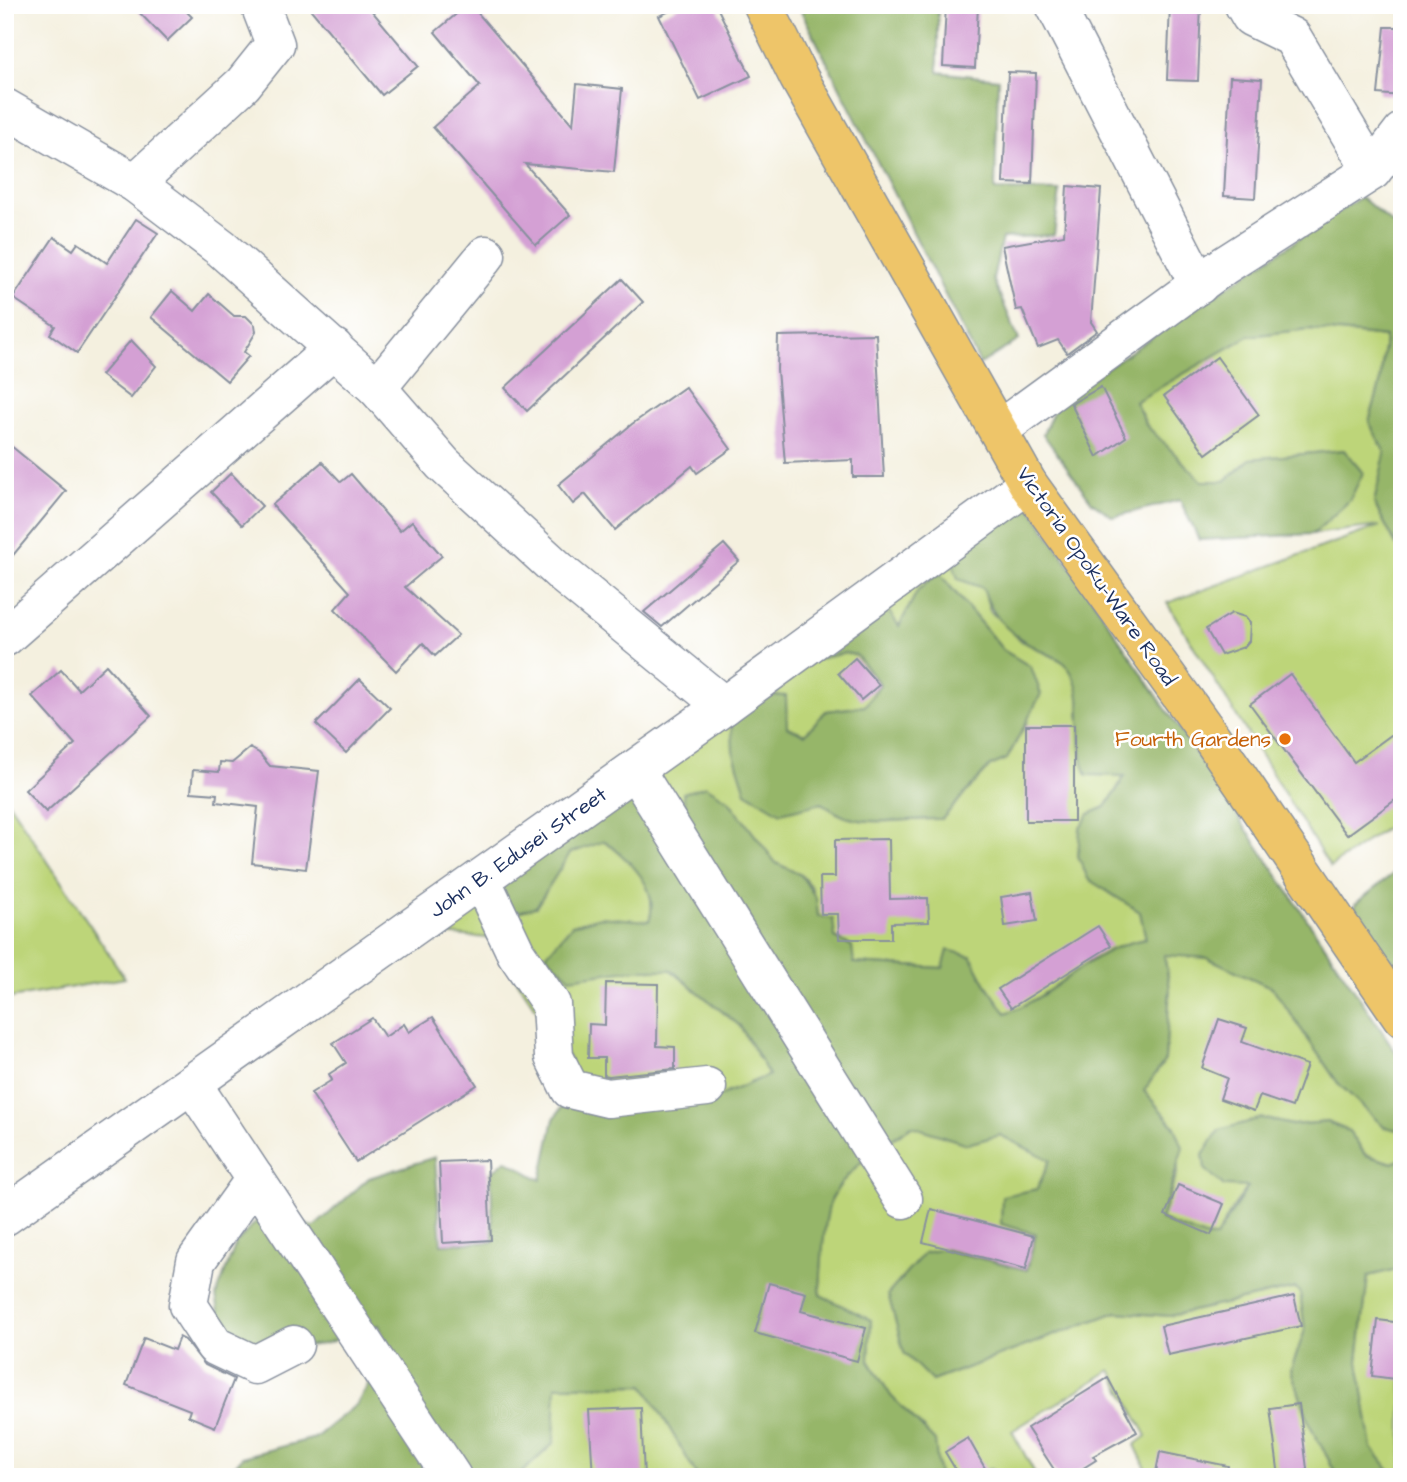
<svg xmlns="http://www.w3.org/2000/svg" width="1407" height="1482" font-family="'Architects Daughter',sans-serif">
  <rect width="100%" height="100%" fill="#fff"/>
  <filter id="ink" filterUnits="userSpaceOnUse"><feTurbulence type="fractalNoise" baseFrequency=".0143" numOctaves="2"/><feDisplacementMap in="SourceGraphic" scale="14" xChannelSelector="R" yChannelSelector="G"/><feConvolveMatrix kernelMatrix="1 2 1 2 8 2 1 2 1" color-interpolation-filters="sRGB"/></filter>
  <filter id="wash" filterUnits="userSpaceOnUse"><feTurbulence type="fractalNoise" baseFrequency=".00686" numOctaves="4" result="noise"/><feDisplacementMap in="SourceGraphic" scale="28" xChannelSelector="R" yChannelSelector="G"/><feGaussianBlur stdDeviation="1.57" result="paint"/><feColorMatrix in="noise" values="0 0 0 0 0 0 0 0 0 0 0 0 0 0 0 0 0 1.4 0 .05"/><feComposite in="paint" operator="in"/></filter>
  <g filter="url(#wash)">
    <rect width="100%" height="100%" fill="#f4f0df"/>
    <g fill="#bdd579" stroke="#6c826c" stroke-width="2">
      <polygon points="1310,329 1385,337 1380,385 1369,422 1386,453 1374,503 1396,545 1402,547 1402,817 1330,867 1167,603 1380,526 1313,534 1350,500 1344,450 1250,459 1225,481 1201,481 1147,426 1135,402 1249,336"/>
      <path d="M949 550 983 588 990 611 1021 641 1066 663 1080 688 1079 713 1087 775H1125L1106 807 1089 814 1110 893 1140 912 1146 939C1089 947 1058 995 1006 1013L985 983 971 956 944 968 854 963 818 916 812 888 801 875 776 863 728 800 687 811 683 827 637 793 731 714C758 740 812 806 846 817 872 826 913 818 942 819L990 766 1007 759 1028 720 1031 667 1003 650 939 573 918 590 899 627 880 601Z"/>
      <polygon points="845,653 856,655 880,684 865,706 826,711 805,734 787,727 753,694 817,659"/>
      <polygon points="5,797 125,978 5,999"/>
      <path d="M604 841C630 860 661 888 649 921H631L629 970H671L740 1026 769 1075 722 1095 569 1096 570 1060 489 938 442 934 490 891 536 907 570 853Z"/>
      <polygon points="1164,954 1208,958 1273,988 1338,1083 1384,1126 1402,1131 1402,1159 1392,1163 1365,1154 1349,1131 1327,1122 1292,1125 1262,1118 1248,1187 1235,1204 1216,1237 1207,1238 1161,1220 1178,1171 1175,1127 1144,1091 1165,1060 1170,988"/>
      <path d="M912 1126 967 1144 1000 1135 1051 1160 1037 1189 1036 1234 1027 1271 943 1249 932 1381 1116 1312 1170 1316 1296 1288 1300 1293 1305 1330 1291 1371 1311 1427 1338 1477H1150L1135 1445 1147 1436 1111 1370 1012 1431 1037 1477H999L992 1468 968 1477H939L934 1441 891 1396 869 1360 871 1320 820 1295C821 1273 822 1217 832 1198 849 1166 883 1145 912 1126Z"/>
      <polygon points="1402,1268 1402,1477 1395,1477 1372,1449 1358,1361 1368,1276"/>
      <polygon points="645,1385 698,1477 517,1477 554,1443 555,1386"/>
    </g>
    <g fill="#96b669" stroke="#587264" stroke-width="2">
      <polygon points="798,5 938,5 938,72 998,79 995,190 1060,191 1054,235 1002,238 993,279 1019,340 980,364"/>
      <polygon points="1361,197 1402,232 1402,547 1396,545 1374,503 1385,453 1369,422 1380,385 1385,337 1310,329 1249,336 1135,402 1147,426 1202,481 1225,481 1250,459 1344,450 1363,473 1350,500 1313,534 1199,540 1180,500 1113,517 1092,502 1043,434 1056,406 1078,387"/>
      <path d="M1027 502 1402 1061V1131L1384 1127 1338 1083 1273 988 1208 958 1164 955 1170 988 1165 1060 1144 1091 1175 1127 1183 1147 1161 1220 1207 1238 1216 1237 1248 1187 1224 1186 1205 1169 1203 1155 1219 1130 1262 1118 1292 1125 1327 1122 1349 1131 1365 1155 1392 1163 1402 1159V1268L1368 1276 1358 1361 1372 1448 1395 1477H1338L1311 1427 1291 1370 1305 1330 1300 1293 1295 1288 1170 1316 1116 1312 932 1381 904 1353 888 1294 924 1253 943 1249 1027 1270 1036 1234 1001 1224 1002 1196 1037 1189 1050 1160 1000 1135 967 1144 912 1126C882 1145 849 1166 832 1198 823 1216 821 1273 820 1295L871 1320 869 1361 891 1396 935 1441 939 1477H698L644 1385 556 1386 554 1443 517 1477H225L242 1457 315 1438 357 1404 388 1349 379 1325 324 1344 267 1350 223 1334 216 1296 236 1243 262 1215 314 1227 369 1178 435 1157 441 1244 493 1242 491 1173 506 1160 541 1180 554 1119 569 1096 722 1095 769 1075 740 1026 671 970H629L570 978 546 955 572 925 600 917 649 921C661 888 629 860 605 841L570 853 536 907 507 915 490 891 610 801 637 793 683 827 686 811 683 793 706 786 728 800 776 863 801 875 816 898 818 916 833 919 835 938 852 946 854 963 943 968 948 950 971 956 985 983 1006 1013C1057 996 1090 947 1146 939L1140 912 1088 879 1078 856 1080 828 1089 814 1106 807 1125 776 1087 775C1071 738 1091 698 1067 666 1062 659 1052 656 1044 652 1014 637 993 622 983 588L958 579 949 550Z"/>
      <path d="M939 573 1003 650 1031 667 1041 694 1007 759 990 766 942 819C912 818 873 826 846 817 838 814 829 808 822 803L781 813 746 792 733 751 731 714 753 694 786 696 787 727 805 734 826 711 865 706 880 684 856 655 845 653 817 659 773 660 789 632 870 584 899 626 918 590Z"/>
      <polygon points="1393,874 1402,874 1402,1004 1357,938 1355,904"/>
    </g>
    <g id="blocks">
      <g fill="#d4a0d4">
        <polygon points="132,5 180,5 192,17 167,41"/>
        <polygon points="307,5 367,5 418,66 382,95"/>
        <polygon points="467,5 471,5 573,125 577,84 622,89 614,172 525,164 570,215 536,245 433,127 480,86 435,32"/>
        <polygon points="682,5 716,5 751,76 700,100 659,16"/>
        <polygon points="946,5 978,5 975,68 943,66"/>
        <polygon points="1170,5 1201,5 1198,81 1167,80"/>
        <polygon points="1385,27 1402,27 1402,96 1378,94"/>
        <polygon points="1008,72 1036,73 1032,184 1003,183"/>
        <polygon points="1230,77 1262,79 1255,198 1224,196"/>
        <polygon points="1067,186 1101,189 1091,322 1097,331 1067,353 1058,340 1038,348 1022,309 1016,310 1002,246 1064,235"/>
        <polygon points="136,219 158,233 77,353 50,334 55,326 13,298 54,237 73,250 78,243 107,263"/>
        <polygon points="622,279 643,302 527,411 505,388"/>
        <polygon points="172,291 195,311 209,294 234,316 246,316 255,325 256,332 244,352 249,356 227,381 151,317"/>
        <polygon points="876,334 884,477 853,477 853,460 785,463 777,370 778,336"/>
        <polygon points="131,340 156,366 131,398 101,375"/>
        <polygon points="1217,357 1259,415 1206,454 1164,396"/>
        <polygon points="685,387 731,449 697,473 692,466 615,530 585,494 573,504 558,485 632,424"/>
        <polygon points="1101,387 1126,437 1097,457 1071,404"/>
        <polygon points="5,441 66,491 5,565"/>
        <polygon points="322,462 341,482 351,474 400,531 412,521 442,556 405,587 458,635 435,656 423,643 396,671 335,609 350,592 272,505"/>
        <polygon points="231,473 262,506 242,525 211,492"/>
        <polygon points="724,544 739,561 662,627 644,612"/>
        <polygon points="1232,613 1245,617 1250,623 1249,641 1244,647 1221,655 1206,629"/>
        <polygon points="855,658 879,685 861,700 838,673"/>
        <polygon points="106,665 151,716 46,812 25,790 75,744 32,696 61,670 79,690"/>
        <polygon points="1290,674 1354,762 1402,727 1402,795 1347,835 1250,704"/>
        <polygon points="360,679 390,708 346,753 316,724"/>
        <rect x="1026" y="725" width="48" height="96"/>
        <polygon points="250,748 259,753 270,766 319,771 306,869 252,863 258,807 216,802 217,794 191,792 193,770 219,772 220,762 232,763"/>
        <polygon points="889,839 890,899 928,898 929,922 891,923 891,939 839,939 838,914 821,914 820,877 835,877 835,840"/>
        <polygon points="1032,892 1037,921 1005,926 1001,897"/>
        <polygon points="1098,926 1111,946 1011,1008 998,989"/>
        <polygon points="606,983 658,984 657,1046 675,1047 675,1069 609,1076 604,1075 604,1058 588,1058 589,1024 605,1025"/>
        <polygon points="433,1017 477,1085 356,1162 311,1093 332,1080 329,1074 346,1063 333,1043 372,1018 385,1037 404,1024 409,1032"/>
        <polygon points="1219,1019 1247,1028 1242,1042 1307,1065 1292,1107 1260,1096 1254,1111 1220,1099 1227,1078 1202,1068"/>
        <polygon points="487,1160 491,1240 443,1243 439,1162"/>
        <polygon points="1178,1185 1224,1204 1211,1235 1165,1215"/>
        <polygon points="931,1209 1034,1236 1026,1269 923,1242"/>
        <polygon points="769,1283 806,1293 801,1311 866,1328 857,1361 755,1333"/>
        <polygon points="1294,1296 1301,1326 1168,1355 1161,1326"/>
        <polygon points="1378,1320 1402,1323 1402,1380 1372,1376"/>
        <polygon points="179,1337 185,1340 205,1365 234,1379 215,1427 188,1416 190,1410 126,1385 144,1338 174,1350"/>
        <polygon points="1108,1378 1137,1432 1093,1456 1096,1460 1069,1477 1059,1477 1027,1428"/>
        <polygon points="1299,1404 1308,1477 1279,1477 1270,1408"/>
        <polygon points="641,1408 644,1477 593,1477 589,1410"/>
        <polygon points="968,1438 990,1477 960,1477 945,1452"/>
        <polygon points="1160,1452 1228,1466 1227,1477 1155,1477"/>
      </g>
    </g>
  </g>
  <g filter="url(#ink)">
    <use href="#blocks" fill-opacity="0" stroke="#88909e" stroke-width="2"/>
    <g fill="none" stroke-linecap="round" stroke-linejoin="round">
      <defs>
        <g id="minor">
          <polyline points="1055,5 1199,285"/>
          <polyline points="1244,5 1251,17 1292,37 1372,171"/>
          <polyline points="5,108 135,183 222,249 377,388 443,464 565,576 724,706"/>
          <polyline points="135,183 243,84 275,44 260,5"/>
          <polyline points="377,388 486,255"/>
          <polyline points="1000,429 1225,265 1372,171 1402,132"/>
          <polyline points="5,637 334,348"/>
          <polyline points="635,770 903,1199"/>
          <polyline points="481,879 516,953 551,1004 554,1057 570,1089 608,1098 707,1087"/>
          <polyline points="192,1084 452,1477"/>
          <polyline points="255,1179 196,1261 188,1305 215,1346 255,1365 294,1345"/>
          <polyline points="5,1216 724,706 1028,484"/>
        </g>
        <polyline id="major" points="763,5 799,78 1028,484 1213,740 1402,1017"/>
      </defs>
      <use href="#minor" stroke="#88909e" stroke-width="41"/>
      <use href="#major" stroke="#88909e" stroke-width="41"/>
      <use href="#minor" stroke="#fff" stroke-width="38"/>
      <use href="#major" stroke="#eec569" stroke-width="38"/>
    </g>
  </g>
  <circle fill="#e8710a" stroke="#fff" stroke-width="2.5" cx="1285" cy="739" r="7"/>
  <g text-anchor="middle" stroke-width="5" stroke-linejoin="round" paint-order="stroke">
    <g font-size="21" fill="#1b2f5e" stroke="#fff">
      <text transform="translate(1097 576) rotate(55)" y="7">Victoria Opoku-Ware Road</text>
      <text transform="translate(518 852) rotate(-35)" y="7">John B. Edusei Street</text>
    </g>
    <g font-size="21" fill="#c56008" stroke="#fff" text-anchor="end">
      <text x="1271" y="746">Fourth Gardens</text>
    </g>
  </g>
  <rect width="1407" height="1482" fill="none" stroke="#fff" stroke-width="28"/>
</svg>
